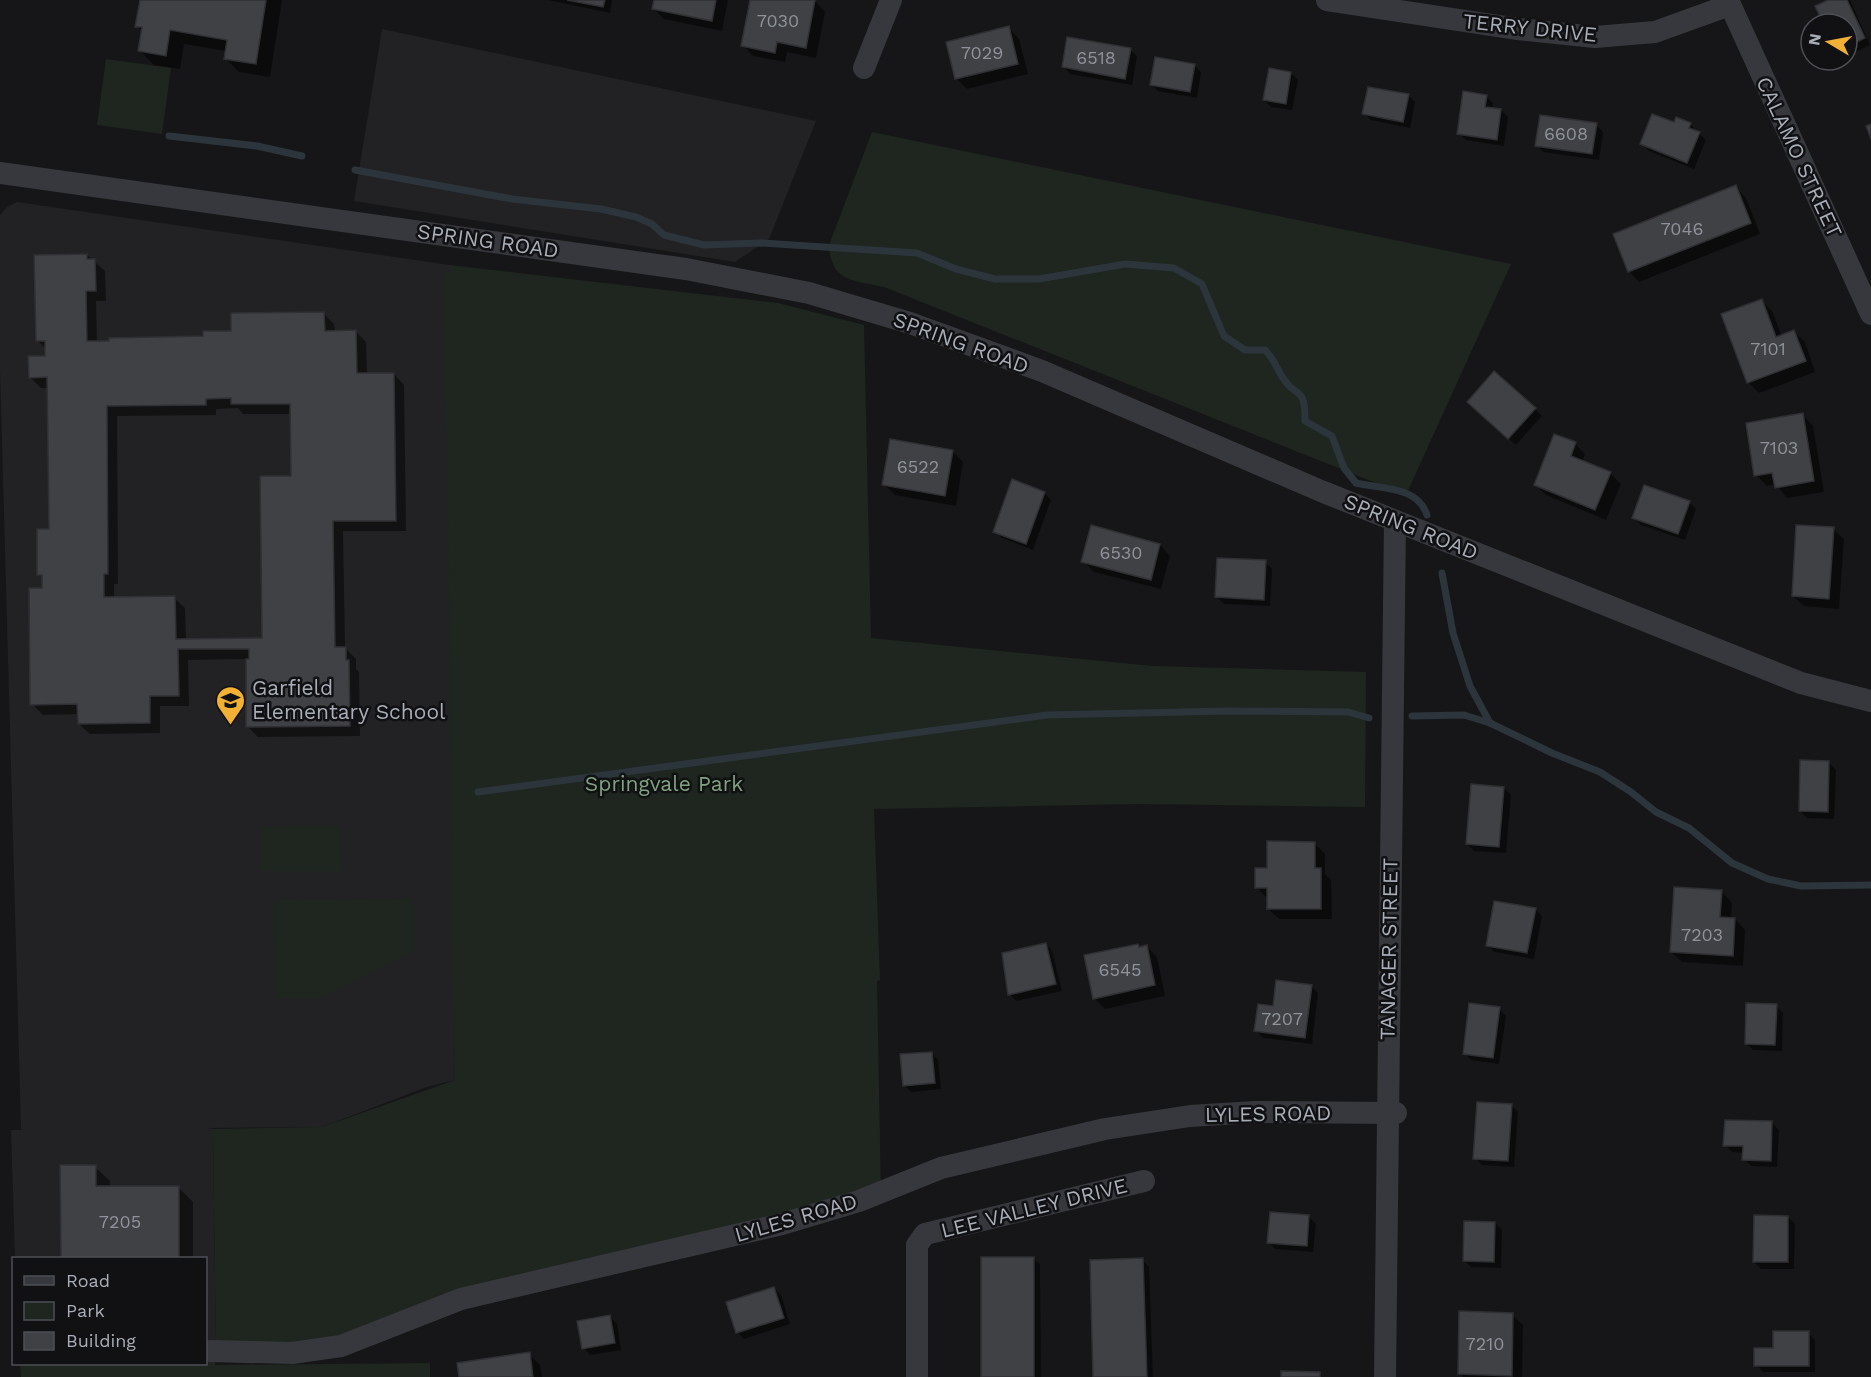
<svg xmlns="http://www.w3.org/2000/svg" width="1871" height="1377" font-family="'Work Sans',sans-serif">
  <rect width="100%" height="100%" fill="#161618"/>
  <g fill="#222225">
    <polygon points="382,29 598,75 816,121 769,239 735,262 354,201"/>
    <polygon points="17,202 450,265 455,1080 427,1087 322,1127 207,1128 213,1129 216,1349 206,1350 206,1258 15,1258 11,1130 21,1130 0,369 0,215 7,207"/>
  </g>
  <g fill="#1e261f">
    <polygon points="106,59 171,68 162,134 97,125"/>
    <path d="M872 132 1511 264 1406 495 884 287C854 280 831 283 829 245Z"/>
    <polygon points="450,265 778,303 864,325 871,638 1152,666 1366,672 1365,807 1139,804 874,809 880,980 877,981 881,1197 430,1303 356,1348 216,1350 215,1365 430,1363 430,1377 21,1377 20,1364 206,1364 206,1350 216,1349 213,1129 322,1127 455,1080 445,272 450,272"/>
    <polygon points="341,826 342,871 262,871 262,827"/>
    <polygon points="413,899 414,951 320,998 276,998 274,900"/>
  </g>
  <g fill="#0007" fill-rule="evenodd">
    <polygon points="141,0 282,0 270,77 239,72 225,58 226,51 184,44 180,69 154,65 140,51 143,32 137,26"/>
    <polygon points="548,0 612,0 610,13"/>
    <polygon points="656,0 728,0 722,31 664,19 654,9"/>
    <polygon points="752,0 815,1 825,12 816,58 787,52 785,62 753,56 743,45"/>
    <polygon points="1831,0 1850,0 1870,45 1847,56 1847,24 1825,24"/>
    <polygon points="1009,28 1019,39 1028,74 967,89 957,79 948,43"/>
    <polygon points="1130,50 1137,56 1132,85 1070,74 1064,67"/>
    <polygon points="1194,65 1201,72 1197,98 1158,91 1151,84"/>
    <polygon points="1291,73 1298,80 1292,110 1271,107 1264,100"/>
    <polygon points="1408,95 1415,102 1410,128 1371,120 1364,113"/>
    <polygon points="1486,96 1493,103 1492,109 1501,110 1508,117 1504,146 1466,140 1459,134"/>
    <polygon points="1677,119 1691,125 1706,140 1694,169 1649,151 1642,144 1675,124"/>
    <polygon points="1596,125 1603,132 1599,160 1543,152 1537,145"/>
    <polygon points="1736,187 1746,198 1760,234 1639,282 1629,271"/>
    <path d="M87 255 105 271 106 301H96L97 342 205 338 324 314 334 324 335 332H356L366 342 367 374H394L404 385 406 531H343L345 648 356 659V669L359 672 360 736 258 737 248 727 247 659 188 660 189 706H160V733L90 734 79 724V714L43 715 32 704 43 589V578L39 574 51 531 49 388H41L30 377 47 357V350L38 341ZM238 408 243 414H292V477L263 639 186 640 185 608 174 598H114V584H118L117 416 216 415V409Z"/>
    <polygon points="1762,301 1772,311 1782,337 1794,332 1805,342 1815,372 1759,393 1748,382"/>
    <polygon points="1475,409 1535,409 1542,416 1516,445"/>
    <polygon points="1803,415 1813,426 1824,492 1787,498 1776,484 1767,486 1756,475"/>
    <polygon points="1575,444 1585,454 1582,462 1610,473 1621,484 1606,520 1546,495 1535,484"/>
    <polygon points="953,452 963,462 956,506 895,495 884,484"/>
    <polygon points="1044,493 1051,500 1033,550 1002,538 995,531"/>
    <polygon points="1689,502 1696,509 1685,540 1641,525 1634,518"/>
    <polygon points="1833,529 1844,539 1839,609 1804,606 1793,596"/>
    <polygon points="1160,545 1170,556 1161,589 1094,572 1083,561"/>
    <polygon points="1265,562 1272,569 1270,606 1224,604 1217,597"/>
    <polygon points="1829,763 1836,770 1834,819 1807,818 1800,811"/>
    <polygon points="1504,788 1511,795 1506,853 1474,851 1467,844"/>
    <polygon points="1314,843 1325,854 1325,874 1331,880 1332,919 1279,919 1268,909 1268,899 1257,888"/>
    <polygon points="1722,892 1732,903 1731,919 1735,919 1745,930 1743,966 1682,962 1671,952"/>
    <polygon points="1535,909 1542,916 1534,959 1494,952 1488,946"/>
    <polygon points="1046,944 1052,951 1062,991 1016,1001 1010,994"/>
    <polygon points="1138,945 1141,948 1147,947 1157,957 1165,996 1105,1009 1094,998"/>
    <polygon points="1311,986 1318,993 1312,1044 1263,1038 1256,1031"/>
    <polygon points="1776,1006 1783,1013 1782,1051 1753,1050 1746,1043"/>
    <polygon points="1499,1009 1506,1016 1499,1064 1471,1060 1464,1053"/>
    <polygon points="931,1053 938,1060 941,1089 911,1092 904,1085"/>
    <polygon points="1511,1105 1518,1112 1514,1167 1482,1165 1475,1158"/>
    <polygon points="1772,1123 1779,1130 1777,1167 1751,1166 1744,1159 1744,1153 1732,1152 1725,1145"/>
    <polygon points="62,1167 95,1167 110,1181 110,1188 178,1187 193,1202 193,1258 62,1258"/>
    <polygon points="1309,1217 1316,1224 1313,1252 1275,1249 1269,1242"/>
    <polygon points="1788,1217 1795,1224 1794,1269 1761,1269 1754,1262"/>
    <polygon points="1495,1223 1502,1230 1501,1268 1471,1267 1464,1260"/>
    <polygon points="1034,1259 1040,1265 1041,1377 983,1377"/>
    <polygon points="1142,1260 1149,1267 1153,1377 1095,1377"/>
    <polygon points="774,1288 781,1295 790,1324 744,1339 737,1332"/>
    <polygon points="1512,1315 1523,1325 1522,1377 1463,1377 1459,1373"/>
    <polygon points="610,1317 617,1324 621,1350 590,1355 584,1348"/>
    <polygon points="1808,1333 1815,1340 1815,1372 1763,1372 1756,1365 1775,1350"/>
    <polygon points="529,1354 540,1365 542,1377 460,1377"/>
  </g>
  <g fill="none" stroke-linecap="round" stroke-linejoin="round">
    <g stroke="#2c353c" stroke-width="7">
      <polyline points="169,136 257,146 302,156"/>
      <path d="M355 170 512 199 601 209 636 217 652 224 664 235 704 245 761 243 917 253 956 269 995 279H1039L1125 264 1174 268 1202 284 1224 336 1245 350H1265C1274 359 1276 367 1283 378 1297 400 1305 384 1305 421L1332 436 1344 468 1356 483C1381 489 1418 486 1427 515"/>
      <polyline points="1442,573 1453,633 1470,686 1490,723"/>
      <polyline points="1412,716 1464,715 1490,723 1552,753 1600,772 1631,792 1656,812 1689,828 1732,863 1768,879 1801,886 1871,885"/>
      <polyline points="478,792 1047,715 1228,711 1348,712 1369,718"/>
    </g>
  </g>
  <g fill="#404145" stroke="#303034" stroke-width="1.5" fill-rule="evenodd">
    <polygon points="140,0 266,0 256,64 224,59 227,40 170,30 166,56 138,51 142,27 135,27"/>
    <polygon points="567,0 605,0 603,7"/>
    <polygon points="654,0 716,0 712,21 652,9"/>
    <polygon points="750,0 815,0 806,48 777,42 775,53 741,46"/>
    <polygon points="1828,0 1847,0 1865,38 1847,47 1847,24 1824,24 1815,6"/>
    <polygon points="1009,26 1018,64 955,79 946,42"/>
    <polygon points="1067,37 1131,48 1125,79 1062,67"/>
    <polygon points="1155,57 1195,64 1190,92 1150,85"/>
    <polygon points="1269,68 1291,72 1286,104 1263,100"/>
    <polygon points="1368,87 1409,94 1403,122 1362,114"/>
    <polygon points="1463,91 1487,95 1485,107 1501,109 1497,140 1457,134"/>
    <polygon points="1652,114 1674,122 1676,117 1691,123 1689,128 1700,132 1687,163 1640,144"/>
    <polygon points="1540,115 1597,123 1592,154 1535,146"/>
    <polygon points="1871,124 1871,139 1866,126"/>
    <polygon points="1736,185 1751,223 1628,272 1613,234"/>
    <path d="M87 254V259H95L96 291H86L87 341H109V338L203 336V331H231V313L324 312 325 331 356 330 357 373H394L396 521H333L335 647H346V660H349L350 726 246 727V659H249V649H178L179 696H150V723L78 724 77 704 30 705 29 588H42V575H37V529H49L47 377 29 378 28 356H45V341H36L34 255ZM231 398V404H290L291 476H260L262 638 176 639 175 596 104 597V574H108L107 406 206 405V399Z"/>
    <polygon points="1762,299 1776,337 1794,330 1806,361 1747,383 1721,314"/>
    <polygon points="1494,371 1536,408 1508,439 1467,402"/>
    <polygon points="1803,413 1814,481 1775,488 1772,473 1754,476 1746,423"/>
    <polygon points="1554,434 1576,442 1571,456 1611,472 1595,510 1534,485"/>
    <polygon points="890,439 953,450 945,496 882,485"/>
    <polygon points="1012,479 1045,492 1026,544 993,532"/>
    <polygon points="1644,485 1690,501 1678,534 1632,518"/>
    <polygon points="1091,525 1160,544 1151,580 1081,562"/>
    <polygon points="1796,525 1834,527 1829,599 1792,596"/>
    <polygon points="1217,558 1266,560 1264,600 1215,597"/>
    <polygon points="1800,760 1829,761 1828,812 1799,811"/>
    <polygon points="1471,784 1504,787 1499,847 1466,844"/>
    <polygon points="1267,841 1315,842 1315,868 1321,868 1321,909 1267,909 1267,888 1255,888 1255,868 1267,868"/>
    <polygon points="1674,887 1722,890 1720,917 1735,918 1733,956 1670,952"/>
    <polygon points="1494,901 1536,908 1527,953 1486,946"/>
    <polygon points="1046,943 1056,984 1008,995 1002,953"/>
    <polygon points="1138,944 1139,947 1147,945 1155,985 1093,999 1084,955"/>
    <polygon points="1276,980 1312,985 1305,1038 1254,1031 1258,1004 1273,1006"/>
    <polygon points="1469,1003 1500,1007 1493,1058 1463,1054"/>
    <polygon points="1746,1003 1777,1004 1775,1045 1745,1044"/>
    <polygon points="932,1052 935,1083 903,1086 900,1054"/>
    <polygon points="1477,1102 1512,1104 1508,1161 1473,1159"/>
    <polygon points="1725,1120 1772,1121 1771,1161 1742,1160 1743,1146 1723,1146"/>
    <polygon points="60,1165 96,1165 96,1186 179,1186 179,1258 61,1258"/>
    <polygon points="1270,1212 1309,1215 1307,1246 1267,1243"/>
    <polygon points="1754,1215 1788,1216 1788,1262 1753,1262"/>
    <polygon points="1464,1221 1495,1222 1494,1262 1463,1261"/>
    <rect x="981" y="1257" width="53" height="120"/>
    <polygon points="1143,1258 1147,1377 1093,1377 1090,1260"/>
    <polygon points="774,1287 784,1318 736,1333 726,1302"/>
    <polygon points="1459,1311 1513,1313 1512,1376 1458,1374"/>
    <polygon points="610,1315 615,1343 582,1349 577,1321"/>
    <polygon points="1773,1331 1809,1331 1809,1366 1754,1366 1754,1348 1773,1348"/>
    <polygon points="530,1352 533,1377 459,1377 457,1363"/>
    <polygon points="1281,1371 1320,1372 1320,1377 1281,1377"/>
  </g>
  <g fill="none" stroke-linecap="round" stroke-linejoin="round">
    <g stroke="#37383d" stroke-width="22">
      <polyline points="1327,0 1518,29 1595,37 1655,32 1730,5"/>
      <polyline points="1728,0 1871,314"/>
      <polyline points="864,68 891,0"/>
      <polyline points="0,173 686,269 809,293 910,323 1042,371 1321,491 1801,683 1871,701"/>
      <polyline points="210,1351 292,1353 341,1346 461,1299 782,1224 859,1201 941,1168 1105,1129 1190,1116 1255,1112 1396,1113"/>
      <polyline points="917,1377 917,1245 925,1234 1144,1181"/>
      <polyline points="1385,1377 1395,521"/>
    </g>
  </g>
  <defs>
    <symbol id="school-pin" viewBox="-11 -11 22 30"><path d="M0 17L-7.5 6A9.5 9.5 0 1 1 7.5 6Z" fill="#f2b134" stroke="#111113"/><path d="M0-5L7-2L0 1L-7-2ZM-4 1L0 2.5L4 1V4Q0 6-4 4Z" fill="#111"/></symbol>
  </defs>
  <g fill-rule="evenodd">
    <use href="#school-pin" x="214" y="684" width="33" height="45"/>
  </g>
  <g text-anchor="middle" stroke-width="5" stroke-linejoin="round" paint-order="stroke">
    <g font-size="18" fill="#8e929b">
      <text x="778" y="27">7030</text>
      <text x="982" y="59">7029</text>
      <text x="1096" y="64">6518</text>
      <text x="1566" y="140">6608</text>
      <text x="1682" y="235">7046</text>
      <text x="1768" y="355">7101</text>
      <text x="1779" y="454">7103</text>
      <text x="918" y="473">6522</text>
      <text x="1121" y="559">6530</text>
      <text x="1702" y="941">7203</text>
      <text x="1120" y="976">6545</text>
      <text x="1282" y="1025">7207</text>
      <text x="120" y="1228">7205</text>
      <text x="1485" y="1350">7210</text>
    </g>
    <g font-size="21" fill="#a8adb8" stroke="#111113">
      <text transform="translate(1530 28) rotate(6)" y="7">TERRY DRIVE</text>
      <text transform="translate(1799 157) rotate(65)" y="7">CALAMO STREET</text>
      <text transform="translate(488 241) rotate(8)" y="7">SPRING ROAD</text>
      <text transform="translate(961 343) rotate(20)" y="7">SPRING ROAD</text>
      <text transform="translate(1411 527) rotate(22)" y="7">SPRING ROAD</text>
      <text transform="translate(1389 949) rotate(-89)" y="7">TANAGER STREET</text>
      <text transform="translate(1268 1114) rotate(-1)" y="7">LYLES ROAD</text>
      <text transform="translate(1034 1208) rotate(-14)" y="7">LEE VALLEY DRIVE</text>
      <text transform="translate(796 1218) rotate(-16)" y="7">LYLES ROAD</text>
    </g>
    <g font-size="21" fill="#a8adb8" stroke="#111113" text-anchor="start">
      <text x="252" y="695">Garfield<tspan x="252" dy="24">Elementary School</tspan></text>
    </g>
    <g font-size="21" fill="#7fa381" stroke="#111113">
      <text x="664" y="791">Springvale Park</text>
    </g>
  </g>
  <rect x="12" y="1257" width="195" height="108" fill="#111113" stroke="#4d4f55" stroke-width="1.5"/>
  <rect x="24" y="1276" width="30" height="9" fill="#37383d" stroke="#4d4f55" stroke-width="1.5"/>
  <text x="66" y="1287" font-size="18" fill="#a8adb8">Road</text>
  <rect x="24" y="1302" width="30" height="18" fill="#1e261f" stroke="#4d4f55" stroke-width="1.5"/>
  <text x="66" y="1317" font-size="18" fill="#a8adb8">Park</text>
  <rect x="24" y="1332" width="30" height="18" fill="#404145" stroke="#4d4f55" stroke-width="1.5"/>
  <text x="66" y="1347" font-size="18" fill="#a8adb8">Building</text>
  <g transform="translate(1829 42) rotate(280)"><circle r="28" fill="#111113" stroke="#4d4f55" stroke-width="1.5"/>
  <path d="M0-4.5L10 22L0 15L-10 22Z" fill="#f2b134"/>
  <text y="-9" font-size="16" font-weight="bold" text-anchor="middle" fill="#a8adb8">N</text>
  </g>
</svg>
